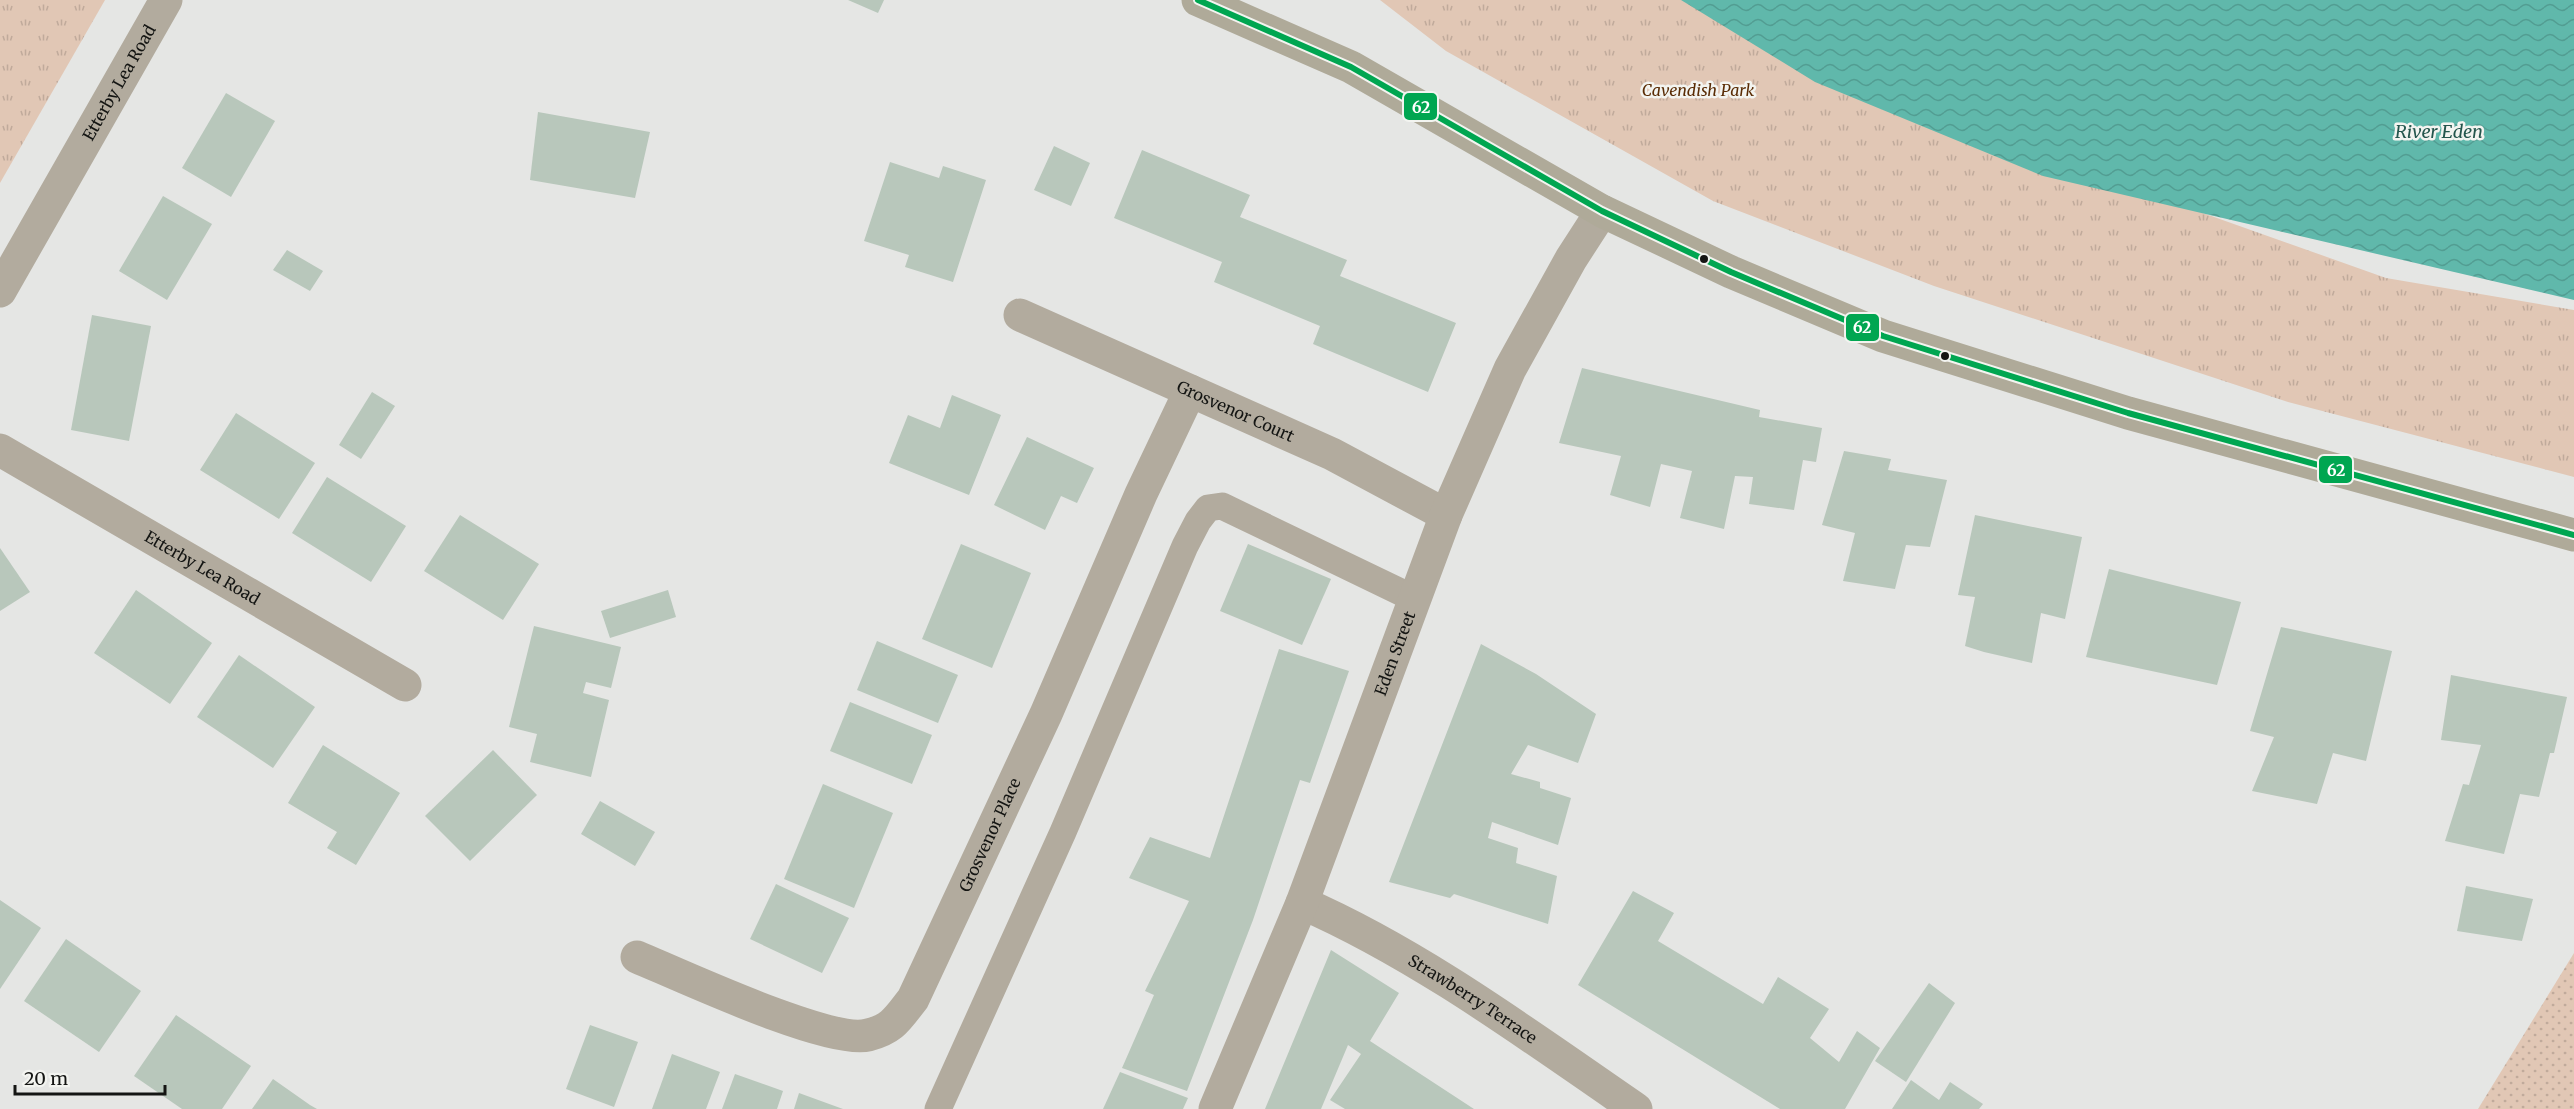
<svg xmlns="http://www.w3.org/2000/svg" width="2574" height="1109" font-family="Merriweather,serif">
  <defs>
    <pattern id="grass-dots" width="8" height="8" patternUnits="userSpaceOnUse" patternTransform="scale(1.5)"><rect width="8" height="8" fill="#e1c7b5"/><path d="M2 2h.1M6 6h.1" fill="none" stroke="#c0aa9b" stroke-width="1.8" stroke-linecap="round"/></pattern>
    <pattern id="park-tufts" width="24" height="20" patternUnits="userSpaceOnUse" patternTransform="scale(1.5)"><rect width="24" height="20" fill="#e1c7b5"/><path d="M3 7l-1-3M5 7V3M7 7l1-3M15 17l-1-3M17 17v-4M19 17l1-3" fill="none" stroke="#c0aa9b"/></pattern>
    <pattern id="water-waves" width="16" height="10" patternUnits="userSpaceOnUse" patternTransform="scale(1.5)"><rect width="16" height="10" fill="#60b8ab"/><path d="M0 5q4-4 8 0t8 0" fill="none" stroke="#529d92"/></pattern>
  </defs>
  <rect width="100%" height="100%" fill="#e5e6e4"/>
  <polygon fill="url(#grass-dots)" points="2574,953 2574,1109 2478,1109"/>
  <g fill="url(#park-tufts)">
    <polygon points="0,0 105,0 0,183"/>
    <polygon points="1380,0 1721,0 1905,107 2386,278 2574,310 2574,477 2288,402 1934,286 1713,201 1446,51"/>
  </g>
  <polygon fill="url(#water-waves)" points="1681,0 2574,0 2574,300 2043,176 1815,82"/>
  <g fill="#b8c7bb">
    <polygon points="848,0 884,0 878,13"/>
    <polygon points="226,93 275,121 231,197 182,168"/>
    <polygon points="538,112 650,132 635,198 530,180"/>
    <polygon points="1054,146 1090,163 1071,206 1034,190"/>
    <polygon points="1142,150 1250,195 1240,217 1347,260 1340,276 1456,323 1428,392 1313,344 1320,326 1214,282 1222,262 1114,218"/>
    <polygon points="890,162 939,178 943,166 986,180 953,282 905,267 909,255 864,241"/>
    <polygon points="163,196 212,224 167,300 119,271"/>
    <polygon points="287,250 323,271 310,291 273,270"/>
    <polygon points="92,315 151,326 129,441 71,430"/>
    <polygon points="1582,368 1760,410 1759,417 1822,428 1816,462 1803,460 1794,510 1749,504 1753,477 1735,476 1724,529 1680,518 1692,471 1661,464 1650,507 1610,495 1621,456 1559,443"/>
    <polygon points="372,392 395,406 361,459 339,445"/>
    <polygon points="952,395 1001,415 969,495 889,463 908,415 940,428"/>
    <polygon points="236,413 315,463 279,519 200,470"/>
    <polygon points="1027,437 1094,468 1077,503 1061,496 1045,530 994,505"/>
    <polygon points="1844,451 1891,459 1888,470 1947,480 1930,547 1906,545 1895,589 1843,581 1855,533 1822,525"/>
    <polygon points="327,477 406,526 371,582 292,533"/>
    <polygon points="460,515 539,564 503,620 424,571"/>
    <polygon points="1975,515 2082,537 2065,619 2041,613 2032,663 1984,652 1965,646 1975,597 1958,595"/>
    <polygon points="961,544 1031,573 992,668 922,639"/>
    <polygon points="1248,544 1331,579 1302,645 1220,611"/>
    <polygon points="0,548 30,592 0,611"/>
    <polygon points="2109,569 2241,602 2217,685 2086,657"/>
    <polygon points="136,590 212,643 170,704 94,653"/>
    <polygon points="668,590 676,617 610,638 601,611"/>
    <polygon points="534,626 621,647 611,688 586,682 583,693 609,700 591,777 530,762 537,734 509,727"/>
    <polygon points="2281,627 2392,651 2366,761 2333,753 2317,804 2252,791 2274,737 2250,731"/>
    <polygon points="877,641 958,675 938,723 857,690"/>
    <polygon points="1481,644 1536,674 1596,714 1578,763 1528,745 1511,774 1540,782 1540,788 1571,798 1558,845 1492,822 1488,838 1518,848 1516,863 1557,876 1548,924 1454,894 1450,898 1389,882"/>
    <polygon points="1279,649 1349,671 1310,783 1300,780 1253,920 1187,1091 1122,1068 1154,995 1145,991 1189,901 1129,878 1150,837 1210,858"/>
    <polygon points="239,655 315,707 273,768 197,717"/>
    <polygon points="2451,675 2567,697 2554,753 2550,753 2539,797 2520,794 2504,854 2445,841 2463,784 2469,785 2481,745 2441,740"/>
    <polygon points="850,702 932,735 912,784 830,751"/>
    <polygon points="323,745 400,793 356,865 327,848 337,832 288,803"/>
    <polygon points="493,750 537,795 470,861 425,816"/>
    <polygon points="823,784 893,813 854,908 784,879"/>
    <polygon points="600,801 655,832 635,866 581,834"/>
    <polygon points="776,884 849,918 822,973 750,939"/>
    <polygon points="2466,886 2533,899 2522,941 2457,931"/>
    <polygon points="1633,891 1674,913 1658,941 1763,1004 1778,977 1829,1009 1810,1038 1839,1062 1857,1031 1880,1048 1845,1109 1780,1109 1578,985"/>
    <polygon points="0,900 41,928 0,989"/>
    <polygon points="66,939 141,991 99,1052 24,1001"/>
    <polygon points="1331,950 1399,993 1370,1041 1474,1109 1345,1109 1330,1100 1361,1054 1348,1045 1321,1109 1265,1109"/>
    <polygon points="1929,983 1955,1003 1906,1082 1875,1061"/>
    <polygon points="176,1015 251,1066 222,1109 182,1109 134,1076"/>
    <polygon points="590,1025 638,1042 614,1107 566,1089"/>
    <polygon points="672,1054 720,1072 706,1109 652,1109"/>
    <polygon points="1120,1072 1188,1098 1183,1109 1103,1109"/>
    <polygon points="735,1074 783,1091 777,1109 722,1109"/>
    <polygon points="273,1079 310,1105 317,1109 252,1109"/>
    <polygon points="1911,1080 1939,1100 1950,1082 1983,1104 1979,1109 1892,1109"/>
    <polygon points="799,1093 843,1109 794,1109"/>
  </g>
  <g fill="none" stroke-linecap="round" stroke-linejoin="round">
    <polyline stroke="#b2ab9e" stroke-width="27" points="938,1109 1063,832 1185,546 1198,521 1208,508 1222,506 1415,599"/>
    <g stroke="#b2ab9e" stroke-width="33">
      <path id="s1" d="M0 291 166 0"/>
      <path id="s2" d="M1020 315 1332 454 1446 515"/>
      <path id="s3" d="M0 450 405 685"/>
      <path id="s4" d="M1302 903C1419 954 1531 1037 1636 1109"/>
      <path id="s5" d="M637 957C680 975 830 1045 868 1035 893 1029 898 1018 913 999L1046 714 1141 494 1190 391"/>
      <path id="s6" d="M1215 1109 1302 903 1446 515 1510 369 1571 259 1602 211"/>
    </g>
    <polyline stroke="#afaa99" stroke-width="33" points="1198,0 1351,67 1602,211 1731,272 1883,336 2128,413 2574,535"/>
    <defs>
      <polyline id="bus-1" points="1198,0 1351,67 1602,211 1731,272 1883,336 2128,413 2574,535"/>
    </defs>
    <use href="#bus-1" stroke="#f3f4f0" stroke-width="10"/>
    <use href="#bus-1" stroke="#00a651" stroke-width="6"/>
  </g>
  <g fill="#141513" stroke="#f3f4f0" stroke-width="2">
    <circle cx="1704" cy="259" r="5"/>
    <circle cx="1945" cy="356" r="5"/>
  </g>
  <g text-anchor="middle" stroke-width="5" stroke-linejoin="round" paint-order="stroke">
    <g font-size="16" fill="#141513" stroke="#f3f4f0">
      <text dy="6" stroke="none"><textPath href="#s1" startOffset="240">Etterby Lea Road</textPath></text>
      <text dy="6" stroke="none"><textPath href="#s2" startOffset="236">Grosvenor Court</textPath></text>
      <text dy="6" stroke="none"><textPath href="#s3" startOffset="234">Etterby Lea Road</textPath></text>
      <text dy="6" stroke="none"><textPath href="#s6" startOffset="490">Eden Street</textPath></text>
      <text dy="6" stroke="none"><textPath href="#s5" startOffset="486">Grosvenor Place</textPath></text>
      <text dy="6" stroke="none"><textPath href="#s4" startOffset="196">Strawberry Terrace</textPath></text>
    </g>
    <g font-size="16" font-style="italic" fill="#5a2c05" stroke="#f3f4f0">
      <text x="1698" y="96">Cavendish Park</text>
    </g>
    <g font-size="18" font-style="italic" fill="#24564d" stroke="#f3f4f0">
      <text x="2439" y="138">River Eden</text>
    </g>
  </g>
  <g stroke="#f3f4f0" stroke-width="2">
    <rect x="1403" y="92" width="35" height="29" rx="6" fill="#00a651"/>
    <rect x="1845" y="313" width="35" height="29" rx="6" fill="#00a651"/>
    <rect x="2318" y="455" width="35" height="29" rx="6" fill="#00a651"/>
  </g>
  <g font-size="16" text-anchor="middle" font-weight="bold" fill="#fff">
    <text x="1421" y="113">62</text>
    <text x="1862" y="333">62</text>
    <text x="2336" y="476">62</text>
  </g>
  <path d="M15 1085v9h150v-9" fill="none" stroke="#141513" stroke-width="3"/>
  <text x="24" y="1085" font-size="18" fill="#141513" stroke="#f3f4f0" stroke-width="4.5" paint-order="stroke">20 m</text>
</svg>
